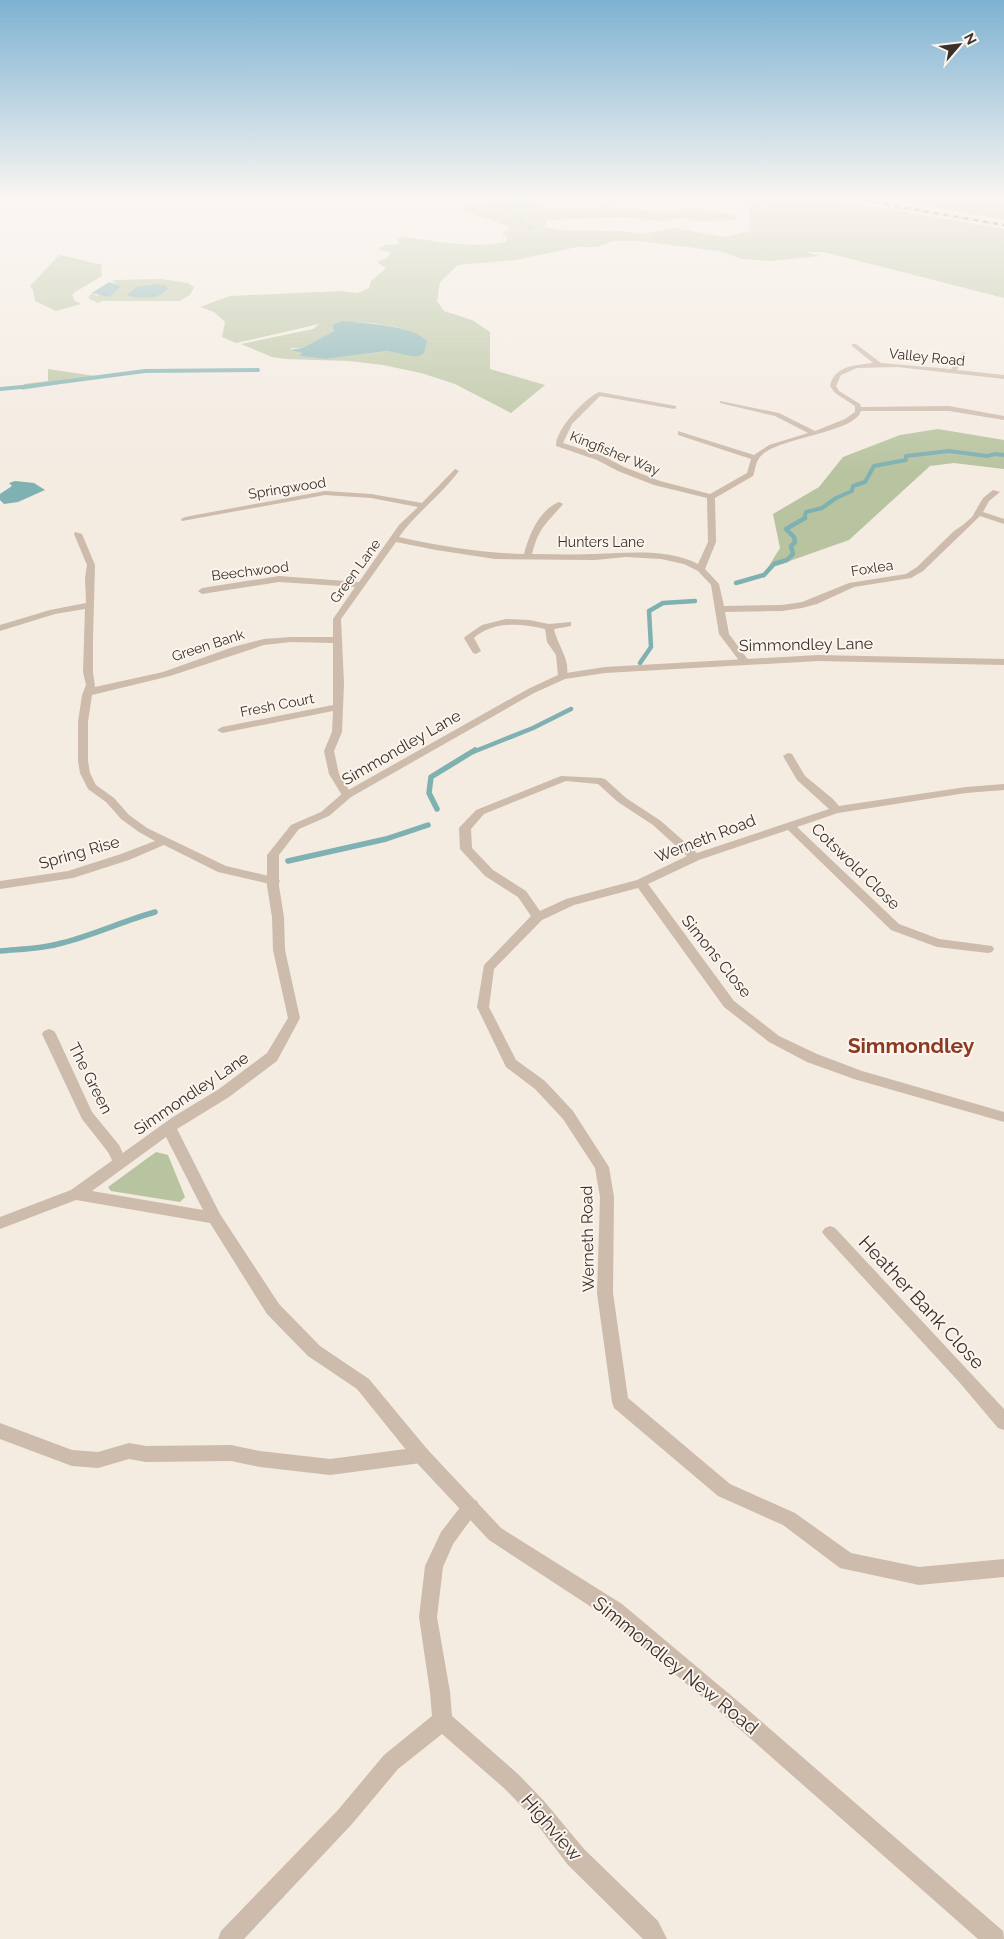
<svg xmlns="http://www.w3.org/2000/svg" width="1004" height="1939" font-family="Raleway,sans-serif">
  <rect width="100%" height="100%" fill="#f4ebe1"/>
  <g fill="#b8c4a0" fill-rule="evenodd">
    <path d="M488 200H547L539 204 546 209H585L602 207 663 212 685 210 694 207 716 213 735 214 737 220 698 221 683 218 659 221 621 217 546 220 545 227 559 230 621 231 643 234 673 228 725 237 745 232 750 233 749 203 738 200H834L1004 229V298L824 252H806L820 256 771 261 742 259 720 251 638 241H614L597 247H577L516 260 458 265 440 282 437 301 444 311 472 320 490 332V369L545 385 511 413 455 384 421 373 383 365 349 361 286 359 272 357 241 344 313 329 319 324 236 343 222 337 225 322 214 312 200 307 230 296 341 291 358 293 369 288 371 281 386 268 377 262 387 258 391 253 378 249 385 245 399 244 397 239 404 237C438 241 472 249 506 242L507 237 502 234 510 227 464 211 465 205 472 202ZM346 322 373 323 396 327 424 338 398 353 387 351 326 359 299 356 302 353 290 350 292 348H302L334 331 332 325Z"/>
    <polygon points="894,200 1004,200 1004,220"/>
    <polygon points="59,255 103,265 101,267 102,276 75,292 72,295 75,301 81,304 56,311 35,301 33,290 30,286"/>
    <polygon points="161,279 188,283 194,287 190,295 179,301 102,301 98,303 88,298 92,293 97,296 116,283 112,282 114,280"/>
    <polygon points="48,369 102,377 22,390 24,384 48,381"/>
    <polygon points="938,429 1004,440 1004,469 954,463 930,466 849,540 767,569 780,548 773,514 819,487 843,457 900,435"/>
    <polygon points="156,1152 168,1155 185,1197 180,1202 111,1191 108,1187"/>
  </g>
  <g fill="#7fb0b2">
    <polygon points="109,282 121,286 109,297 92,293"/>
    <path d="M157 284 166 286 168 289C158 300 140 299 127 295L136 287Z"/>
    <path d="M342 321C362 323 413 325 427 341L424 353 419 356H412L387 351 326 359 299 356 302 353 289 350 302 348 334 331 332 325Z"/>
    <polygon points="15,481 34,483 45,490 18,502 4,504 0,500 0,494 12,486 9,483"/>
  </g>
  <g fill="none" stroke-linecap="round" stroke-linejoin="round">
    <polyline stroke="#7fb0b2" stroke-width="2.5" points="519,200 510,209 519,221 532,228"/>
    <g stroke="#7fb0b2" stroke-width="4">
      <polyline points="23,387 145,371 258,370"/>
      <polyline points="0,389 22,387"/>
      <polyline points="804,519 806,512 822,508 836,498 852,491 853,486 865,482 874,466 906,460 906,456 949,451 987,456 995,454 1004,455"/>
    </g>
    <g stroke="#7fb0b2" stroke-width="4.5">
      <polyline points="736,583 764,575 774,564 787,560 793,554 791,546 795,542 794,537 786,529 805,518"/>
      <polyline points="640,663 651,647 649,611 663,603 695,601"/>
      <polyline points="473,752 533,728 571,709"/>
    </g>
    <g stroke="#7fb0b2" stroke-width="5.5">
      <polyline points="437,809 429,793 431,777 475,750"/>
      <polyline points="288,861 386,839 428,825"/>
      <path d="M0 951C21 949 42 949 62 943 94 935 123 921 155 912"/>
    </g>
    <g fill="#cdbbac" fill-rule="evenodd">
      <path d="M852 344H856L881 363 951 369 963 352 966 354 957 370 1004 375V379L897 367 857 368 841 375 836 386 839 391 860 404 861 407 949 406 1004 416V420L949 411H861C854 433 781 437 762 455 755 461 756 468 753 476L715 498 716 542 705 569 719 584 724 606 782 605 802 602 849 583 906 574 917 567 954 531 963 525 972 517 983 498 993 490 1000 492 989 501 983 512 1004 519V524L980 516 923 571 911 578 854 587 817 604 802 608 782 611 725 612 729 634 749 661 744 664 741 663 719 634 711 585 698 571 684 564 661 559 626 557 595 560 495 559 436 550 396 542 341 619 344 684 342 732 334 751 339 774 352 795 351 797H343L329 774 324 751 332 732 333 711 222 733 217 730 222 727 333 705V643L291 642 264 645 170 676 92 695 88 722V761L90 773 96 785 114 798 129 815 147 828 226 866 278 878 280 881 278 884 274 885 218 872 164 845 129 860 73 878 0 889V881L68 871 121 854 155 841 139 832 121 819 106 802 88 789 80 773 78 761V722L82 695 86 685 83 672 85 609 55 614 0 631V625L50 610 86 603 85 578 87 565 74 534 75 532 82 534 95 565 93 638V672L95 687 163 672 233 647 264 639 291 637H333V619L355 587 279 582 202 594 198 591 202 588 279 576 359 582 399 525 418 507 371 498 325 495 182 521 181 519 185 517 325 491 371 494 422 503 455 469 459 471C441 495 416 513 399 537 440 546 482 553 524 554 529 535 539 510 559 502L563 504C546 524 539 527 532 554 553 554 574 555 595 554 630 553 666 548 698 564L708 542 707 498 654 485 618 471 597 460 556 446C555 430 585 398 599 392L676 406V408L674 409 600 396 572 424 563 443 603 456 624 467 660 481 710 494 747 473 751 459 678 435V431L754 455 769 445 808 433 775 416 720 403V401L779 413 815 431 845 419 855 412V406L835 393 830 386C834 366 855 365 873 363L852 346Z"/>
      <path d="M506 619 529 620 549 624 571 622V626L554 629C557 645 572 661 566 678H560L558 676 556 655 547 642 545 629C521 623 492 621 474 638L481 651 476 654 473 653 464 638 466 636 482 625Z"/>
      <path d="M788 753 792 754 805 776 833 799 839 806 966 787 1004 784V790L966 793 838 813 797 827 899 924 939 939 992 946 994 949 992 952 988 953 937 947 891 930 788 830 699 860 648 884 734 1001 779 1036 817 1054 862 1071 1004 1112V1122L854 1079 807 1062 769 1042 724 1007 638 888 574 905 542 920 494 969 489 1007 516 1060 545 1081 573 1111 609 1167 614 1197 613 1293 628 1398 730 1484 795 1513 851 1553 919 1567 1004 1559V1577L919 1585 840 1568 783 1525 718 1496 614 1408 612 1402 597 1293 600 1197 595 1168 563 1119 535 1089 506 1067 477 1007 484 965 531 916 518 897 485 876 460 849 459 828 476 810 561 776 601 778 605 779 626 798 661 821 697 853 829 809 797 780 783 756ZM566 781 598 784 618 802 653 825 687 856 637 880 566 899 540 911 526 891 493 870 472 848 471 829 484 814Z"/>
      <polygon points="49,1029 54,1031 56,1034 92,1112 119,1145 127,1162 125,1166 120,1168 115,1166 108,1152 82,1119 42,1034 44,1031"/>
      <polygon points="830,1226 835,1228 1004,1409 1004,1430 998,1428 960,1383 825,1236 822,1232 825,1228"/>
      <polygon points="0,1423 72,1450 98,1452 129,1443 146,1446 231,1445 260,1451 330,1459 421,1447 427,1449 430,1455 427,1461 421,1463 330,1475 260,1467 231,1461 146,1462 129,1459 98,1468 72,1466 0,1439"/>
      <polygon points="471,1498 477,1501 480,1507 453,1544 443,1567 437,1617 450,1692 452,1716 519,1775 544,1801 584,1849 658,1921 667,1939 643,1939 568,1865 530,1815 505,1789 442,1734 398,1769 352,1824 244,1939 218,1939 221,1931 338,1810 384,1755 432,1716 430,1692 419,1617 425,1566 441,1532 465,1501"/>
    </g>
    <path fill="#cdbbac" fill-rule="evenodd" d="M818 655 1004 659V665L818 661 605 673 565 679 534 693 351 797 329 816 299 829 279 855V886L284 917 285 950 300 1018 277 1061 229 1097 177 1129 220 1214 279 1304 320 1346 369 1379 427 1449 501 1528 622 1604 740 1703 1003 1931 1004 1939H978L726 1717 608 1618 489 1540 415 1461 357 1389 308 1356 267 1314 210 1223 76 1200 0 1229V1217L71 1190 173 1117 219 1089 267 1053 288 1018 273 950 272 917 267 886V855L291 825 321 812 343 793 528 689 560 674 605 667ZM166 1137 203 1210 92 1191Z"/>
    <defs>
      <polyline id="rail" points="860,200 1004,225"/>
    </defs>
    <use href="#rail" stroke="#3b302b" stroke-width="2.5"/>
    <use href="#rail" stroke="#fbf5ee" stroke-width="2" stroke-dasharray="5" stroke-linecap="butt"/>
  </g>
  <linearGradient id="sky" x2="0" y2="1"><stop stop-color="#7eb2d2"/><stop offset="0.42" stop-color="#faf6f2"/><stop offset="1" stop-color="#faf6f2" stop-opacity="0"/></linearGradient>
  <rect width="1004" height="471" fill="url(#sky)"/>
  <g text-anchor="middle" stroke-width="4" stroke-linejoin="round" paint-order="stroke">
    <g font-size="14" fill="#3b302b" stroke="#fbf5ee">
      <text transform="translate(927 357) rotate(6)" y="5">Valley Road</text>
      <text transform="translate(615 453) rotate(22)" y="5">Kingfisher Way</text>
      <text transform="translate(287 488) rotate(-9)" y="5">Springwood</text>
      <text x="601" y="547">Hunters Lane</text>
      <text transform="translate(872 568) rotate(-9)" y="5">Foxlea</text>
      <text transform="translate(250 571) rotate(-7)" y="5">Beechwood</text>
      <text transform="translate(355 571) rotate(-54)" y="5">Green Lane</text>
      <text transform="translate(208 645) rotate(-18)" y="5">Green Bank</text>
      <text transform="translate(277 705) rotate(-11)" y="5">Fresh Court</text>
    </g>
    <g font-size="16" fill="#3b302b" stroke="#fbf5ee">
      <text transform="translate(806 644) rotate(-1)" y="6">Simmondley Lane</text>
      <text transform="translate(401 747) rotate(-30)" y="6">Simmondley Lane</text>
      <text transform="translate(705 838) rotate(-21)" y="6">Werneth Road</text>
      <text transform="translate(79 852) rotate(-16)" y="6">Spring Rise</text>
      <text transform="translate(856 866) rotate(44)" y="6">Cotswold Close</text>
      <text transform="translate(717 956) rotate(51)" y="6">Simons Close</text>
      <text transform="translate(91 1078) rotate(63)" y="6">The Green</text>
      <text transform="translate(191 1093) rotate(-34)" y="6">Simmondley Lane</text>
      <text transform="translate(587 1239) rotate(-91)" y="6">Werneth Road</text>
    </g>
    <g font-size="19" fill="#3b302b" stroke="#fbf5ee">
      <text transform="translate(922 1302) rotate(47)" y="7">Heather Bank Close</text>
      <text transform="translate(676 1665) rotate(39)" y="7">Simmondley New Road</text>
      <text transform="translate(552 1827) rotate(49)" y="7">Highview</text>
    </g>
    <g font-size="21" font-weight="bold" fill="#8c3b22" stroke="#fbf5ee">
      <text x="911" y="1053">Simmondley</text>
    </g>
  </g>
  <g transform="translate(959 45) rotate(62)" stroke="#fbf5ee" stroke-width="4" paint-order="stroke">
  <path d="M0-4L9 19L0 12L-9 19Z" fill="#3b302b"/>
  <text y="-8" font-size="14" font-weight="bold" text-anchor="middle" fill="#3b302b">N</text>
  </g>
</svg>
